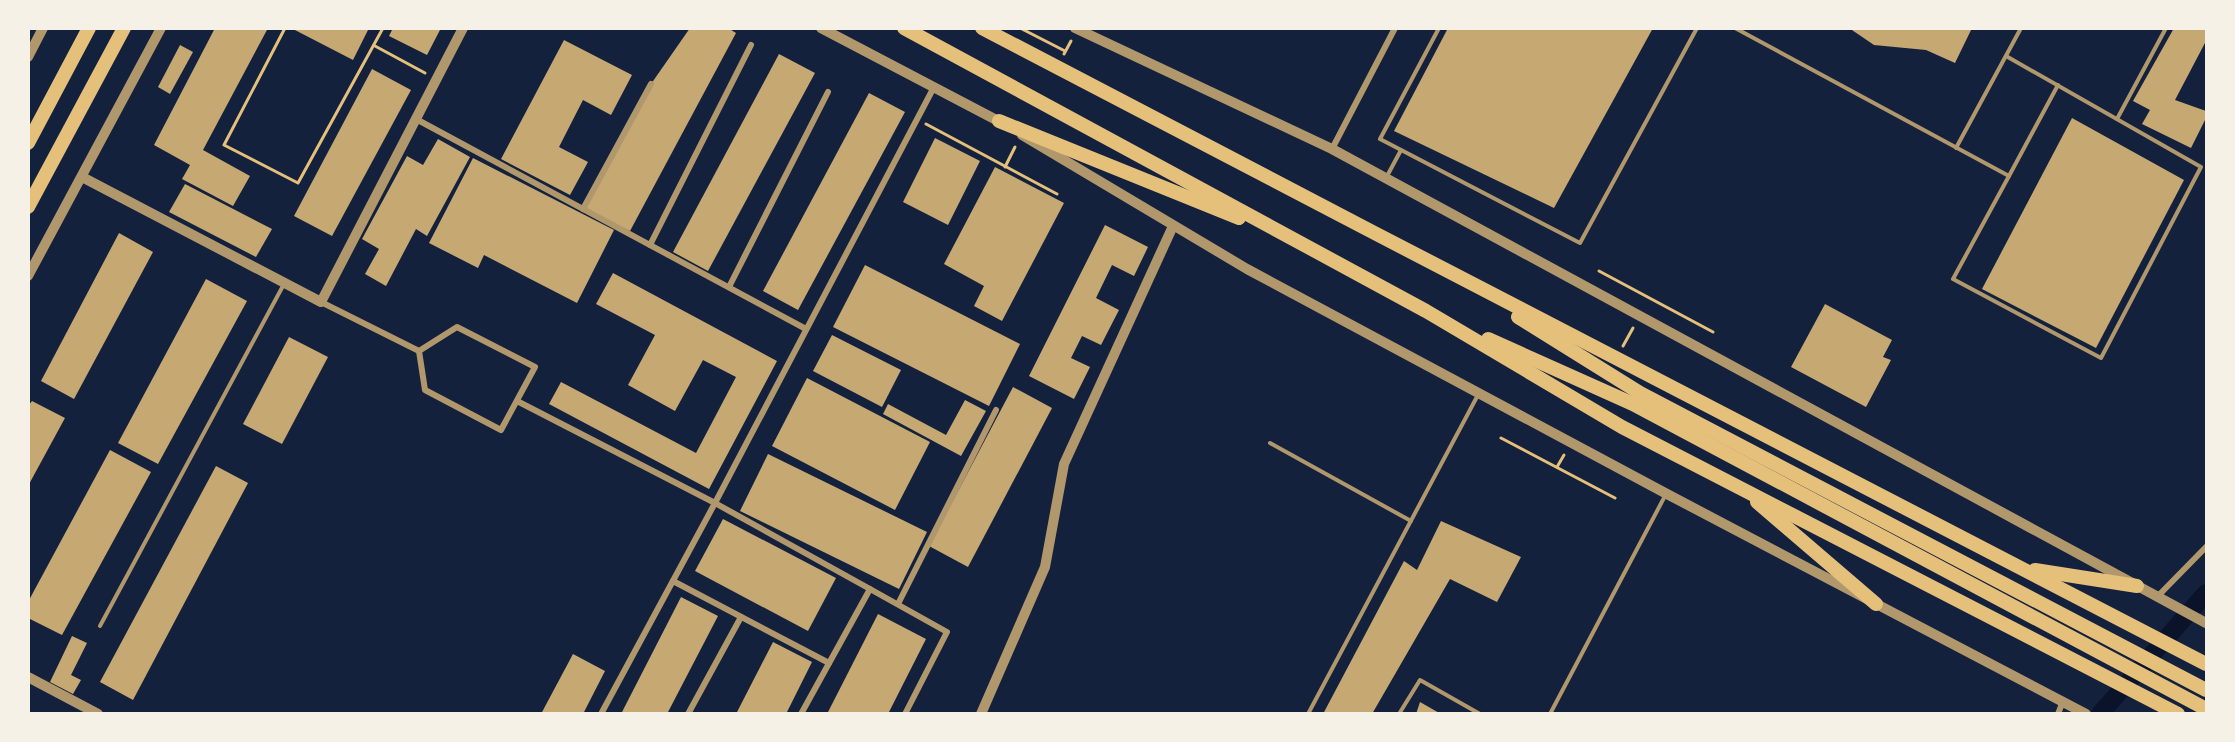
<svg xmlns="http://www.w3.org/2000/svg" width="2235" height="742" font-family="Montserrat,sans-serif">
  <rect width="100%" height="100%" fill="#14213d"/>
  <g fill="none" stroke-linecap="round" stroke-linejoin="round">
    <polyline stroke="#0b132b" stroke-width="18" points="2100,714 2206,593"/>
  </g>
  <g fill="#c6a872">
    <polygon points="215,28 268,28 203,150 250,176 233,206 182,179 190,165 154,145"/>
    <polygon points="291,28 369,28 353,60"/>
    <polygon points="393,28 441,28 427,55 389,36"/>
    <polygon points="690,28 728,28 736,33 630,231 583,209 651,84"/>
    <polygon points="1448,28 1653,28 1554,208 1394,131"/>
    <polygon points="1849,28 1972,28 1955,63 1926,50 1874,45"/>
    <polygon points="2174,28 2206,28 2206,41 2175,100 2206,111 2206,118 2191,148 2142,124 2150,110 2133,101"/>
    <polygon points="564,40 632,75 611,115 583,100 559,147 588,162 570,195 501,159"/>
    <polygon points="180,45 193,52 170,94 158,87"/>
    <polygon points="779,54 815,73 708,271 673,252"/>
    <polygon points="372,69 411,90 332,236 294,216"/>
    <polygon points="869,93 905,112 798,310 763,291"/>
    <polygon points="2072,118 2184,180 2096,348 1982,289"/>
    <polygon points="935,138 980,161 948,225 903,202"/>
    <polygon points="438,139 470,157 427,236 416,229 386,286 365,274 379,249 362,239 407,156 423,165"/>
    <polygon points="473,158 614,230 577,303 484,255 478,268 429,243"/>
    <polygon points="995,167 1064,203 1002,321 974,306 984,286 944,264"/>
    <polygon points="185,184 272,229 256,257 169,212"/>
    <polygon points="1105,225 1148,247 1134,276 1112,265 1096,298 1119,310 1101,345 1082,336 1071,358 1090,367 1074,399 1029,376"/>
    <polygon points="119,233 153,252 74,399 41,381"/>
    <polygon points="865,265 1020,344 989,406 833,327"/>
    <polygon points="613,273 777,361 709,489 549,404 561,382 696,453 736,377 703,360 675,411 628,385 655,335 596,304"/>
    <polygon points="206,279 247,301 158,464 118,443"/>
    <polygon points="1825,304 1892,340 1883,357 1891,360 1866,407 1791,367"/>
    <polygon points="832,335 901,370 882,407 813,371"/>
    <polygon points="289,337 328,357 282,444 243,424"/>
    <polygon points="807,378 930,442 895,510 772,446"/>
    <polygon points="1013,387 1052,408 968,567 929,546"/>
    <polygon points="965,400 986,411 961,456 883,414 888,404 946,435"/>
    <polygon points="32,401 65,418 28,486 28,406"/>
    <polygon points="110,450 151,472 62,635 28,618 28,602"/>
    <polygon points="768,454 927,532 899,589 740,511"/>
    <polygon points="216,466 248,483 133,700 100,682"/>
    <polygon points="723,519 836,578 808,631 695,571"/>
    <polygon points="1441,521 1521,557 1497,602 1450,579 1372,714 1323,714 1404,561 1417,570"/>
    <polygon points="681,597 718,616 667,714 621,714"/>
    <polygon points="878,614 926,639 888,714 827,714"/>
    <polygon points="72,636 87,643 71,675 81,680 73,694 50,682"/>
    <polygon points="773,642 812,662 786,714 736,714"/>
    <polygon points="573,654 605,671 583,714 541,714"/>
    <polygon points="1420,702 1441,714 1416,714"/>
  </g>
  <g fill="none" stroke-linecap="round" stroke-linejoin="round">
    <g stroke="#e5c07b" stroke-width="3">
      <polyline points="285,28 224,145 298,183 383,28"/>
      <polyline points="1022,29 1065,51"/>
      <polyline points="375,46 425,73"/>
      <polyline points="1064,54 1071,41"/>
      <polyline points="926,124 1057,194"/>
      <polyline points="1005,167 1015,147"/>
      <polyline points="1599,271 1713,332"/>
      <polyline points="1623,346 1633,328"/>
      <polyline points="1501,438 1615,498"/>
      <polyline points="1557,467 1564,455"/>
    </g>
    <g stroke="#b1986c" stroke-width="4">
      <polyline points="1439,28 1380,139 1580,243 1697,28"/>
      <polyline points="1735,28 2009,176 2058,85"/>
      <polyline points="2006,56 2201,167 2101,358 1953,279 2009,176"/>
      <polyline points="2117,119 2166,28"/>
      <polyline points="1956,148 2021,28"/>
      <polyline points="1386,178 1401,150"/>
      <polyline points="1270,443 1411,521"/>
      <polyline points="100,626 284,284"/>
      <polyline points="1308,714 1479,393"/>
      <polyline points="1399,714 1420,680 1480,714"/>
      <polyline points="1550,714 1666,494"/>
    </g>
    <g stroke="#b1986c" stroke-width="6">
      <polyline points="416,119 806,329"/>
      <polyline points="1332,149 1395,28"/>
      <polyline points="583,209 651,84"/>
      <polyline points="650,245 751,45"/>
      <polyline points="729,287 828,92"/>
      <polyline points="321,302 419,351"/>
      <polygon points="457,327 535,367 501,430 425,390 419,351"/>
      <polyline points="517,401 715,503 870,589 801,714"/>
      <polyline points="673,581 829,663"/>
      <polyline points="870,589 947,632 905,714"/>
      <polyline points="2157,597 2206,547"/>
      <polyline points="898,604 996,410"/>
      <polyline points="601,714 715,503 934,87"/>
      <polyline points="688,714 741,617"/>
      <polyline points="2058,714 2063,701"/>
    </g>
    <g stroke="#b1986c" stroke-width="10">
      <polyline points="821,28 1004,124"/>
      <polyline points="1075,28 1332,149 2206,623"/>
      <polyline points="28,57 43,28"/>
      <polyline points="1022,135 1247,269 1667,494 2086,714"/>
      <polyline points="82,177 321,302 463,28"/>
      <polyline points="28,276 161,28"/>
      <polyline points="28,677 98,714"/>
      <polyline points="981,714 1045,567 1064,464 1173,226"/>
    </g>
    <g stroke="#e5c07b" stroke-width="14">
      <polyline points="28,143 89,28"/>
      <polyline points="28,207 124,28"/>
    </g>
    <g stroke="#e5c07b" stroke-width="14">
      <polyline points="904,28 1426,311 1622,427 2178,714"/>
      <path d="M982 28C1389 242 1799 452 2206 664"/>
      <polyline points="999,121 1239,218"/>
      <polyline points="1518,317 1640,393 2206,690"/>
      <polyline points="1488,339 1633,404 2206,709"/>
      <polyline points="1757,502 1876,604"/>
      <polyline points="2035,570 2137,586"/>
    </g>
  </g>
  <rect width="2235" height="742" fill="none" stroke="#f6f1e7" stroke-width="60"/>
</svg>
